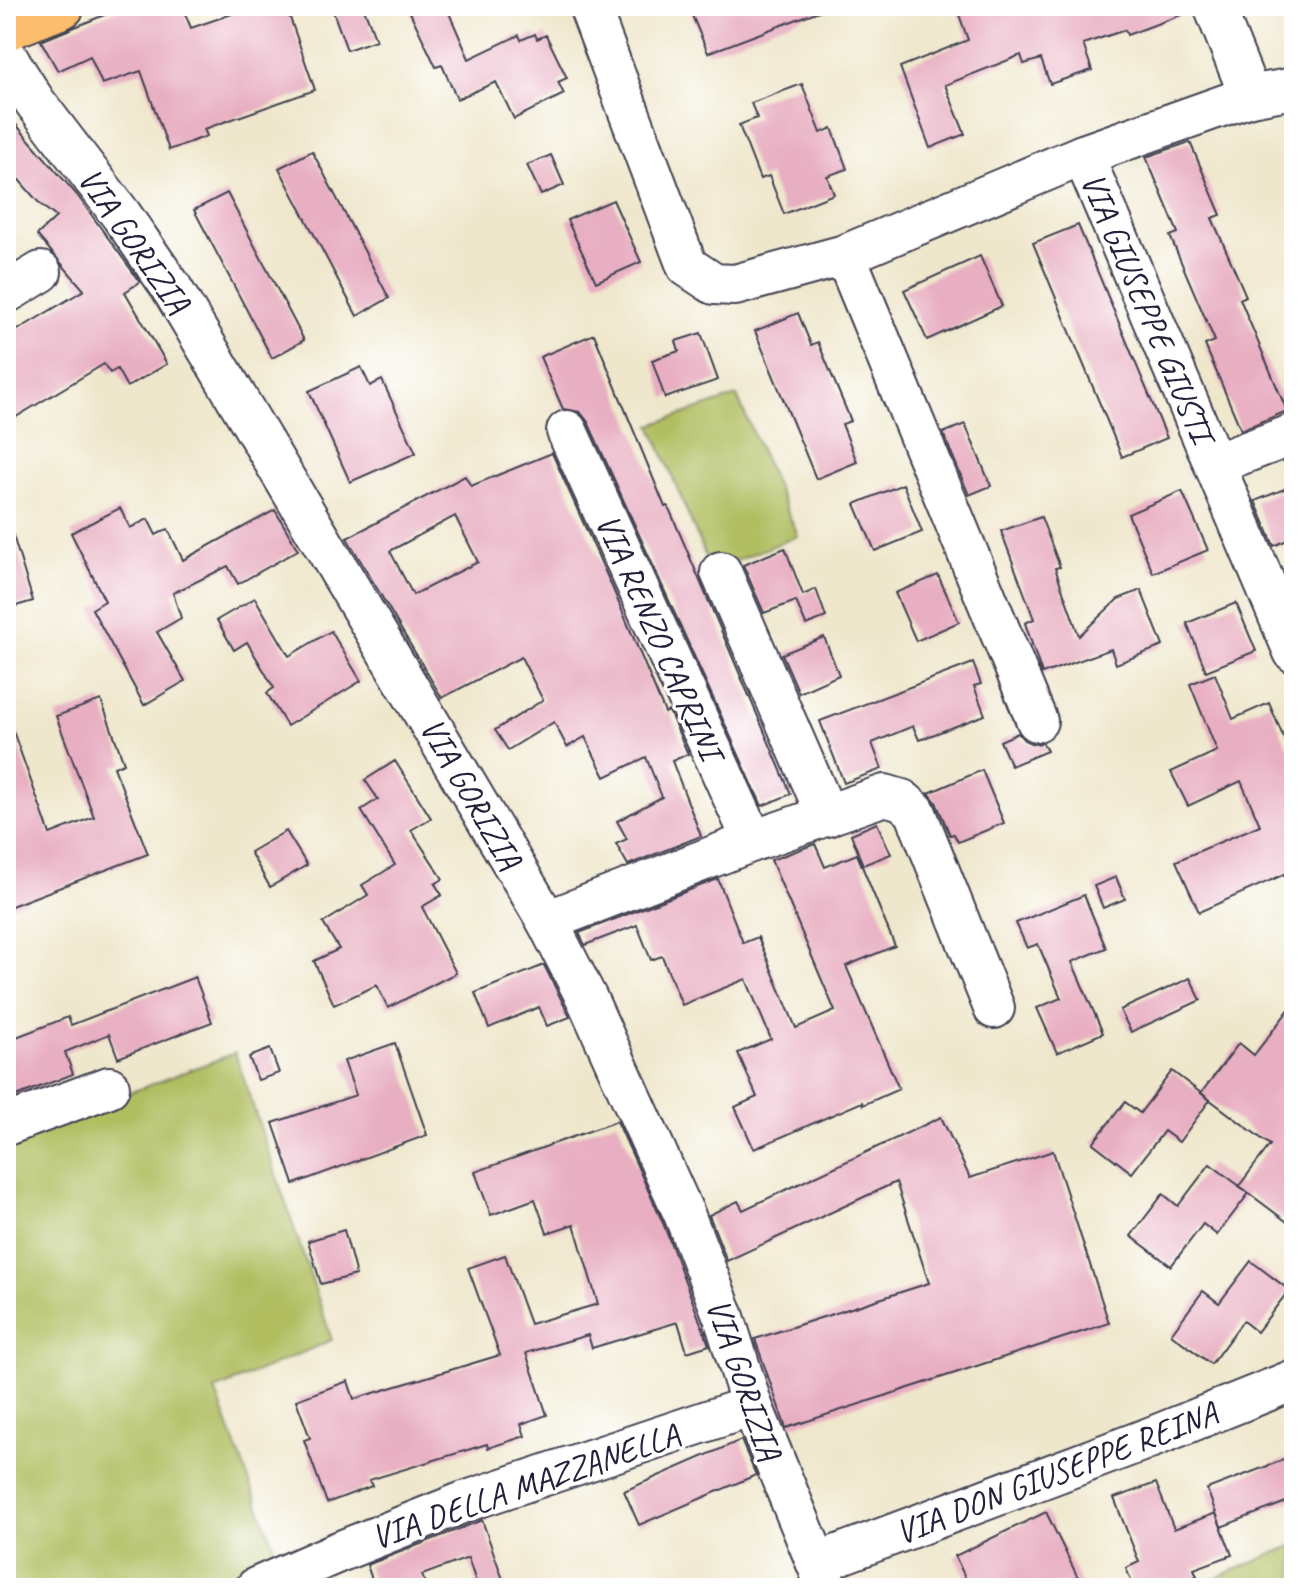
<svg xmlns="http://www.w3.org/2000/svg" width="1300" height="1594" font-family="Caveat,sans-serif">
  <rect width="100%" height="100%" fill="#fff"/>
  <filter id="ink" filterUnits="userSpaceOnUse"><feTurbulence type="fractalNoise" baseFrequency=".0125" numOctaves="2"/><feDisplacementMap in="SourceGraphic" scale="16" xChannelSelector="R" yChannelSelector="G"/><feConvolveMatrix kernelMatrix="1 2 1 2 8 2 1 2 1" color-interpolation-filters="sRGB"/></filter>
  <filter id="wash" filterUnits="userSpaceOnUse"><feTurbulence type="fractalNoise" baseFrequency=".006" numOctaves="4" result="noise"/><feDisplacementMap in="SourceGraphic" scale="32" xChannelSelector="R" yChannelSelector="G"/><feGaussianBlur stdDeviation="1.8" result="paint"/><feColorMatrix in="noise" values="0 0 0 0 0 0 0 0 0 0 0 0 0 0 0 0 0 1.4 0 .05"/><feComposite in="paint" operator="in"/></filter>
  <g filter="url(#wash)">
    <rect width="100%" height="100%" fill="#efe7cc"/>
    <g fill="#b0be61" stroke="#69704e" stroke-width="2">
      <polygon points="737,396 798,536 730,563 710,567 651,425"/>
      <polygon points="235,1053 332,1340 215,1390 278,1557 204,1588 6,1588 6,1139"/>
      <polygon points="1294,1545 1294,1588 1192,1588"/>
    </g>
    <g id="blocks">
      <g fill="#e8aec1" fill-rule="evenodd">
        <polygon points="126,6 182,6 191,28 255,6 286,6 315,90 204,129 207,136 169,150 141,71 102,84 90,56 58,71 41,41"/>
        <polygon points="331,6 363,6 376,40 347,50"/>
        <polygon points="407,6 446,6 469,59 519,35 521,40 535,34 537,39 546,35 567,78 558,82 564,94 514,119 496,82 457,99 442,65 436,67"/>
        <polygon points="688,6 824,6 824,9 708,53"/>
        <polygon points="956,6 989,6 992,12 1009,6 1192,6 1192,11 1127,35 1125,30 1083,44 1092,70 1050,84 1041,59 1024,64 1021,55 945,85 965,134 930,148 900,67 968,40"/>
        <polygon points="802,84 821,133 832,128 847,169 827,176 834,194 784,214 769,176 760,179 739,125 757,118 751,103"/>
        <polygon points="6,113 77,195 140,282 125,292 167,364 127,387 117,369 110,373 104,364 6,423 6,337 84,290 37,235 56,217 40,204 6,165"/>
        <polygon points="1190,142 1221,215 1212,218 1246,296 1240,299 1287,411 1241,430 1205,345 1215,341 1170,236 1178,233 1146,157"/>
        <polygon points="312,151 389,298 357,316 279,168"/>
        <polygon points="551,155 564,185 541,195 527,165"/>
        <polygon points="227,193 304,340 272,358 194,210"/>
        <polygon points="613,200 641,262 596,282 567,220"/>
        <polygon points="1078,225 1167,438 1122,457 1033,243"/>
        <polygon points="980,256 1002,306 927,340 904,290"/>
        <polygon points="798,313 811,345 818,342 851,421 842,424 857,462 816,479 755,331"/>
        <polygon points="701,333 718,380 665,398 652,360 679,351 676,341"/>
        <polygon points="594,334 665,507 668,506 791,794 762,806 588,422 580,412 563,409 540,357"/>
        <polygon points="361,367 370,386 382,380 416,453 350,482 309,391"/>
        <polygon points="965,424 991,486 969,495 943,433"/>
        <path d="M552 453 613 589 665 713 669 711 688 754 672 761 701 836 628 865 616 844 627 839 617 821 662 797 646 757 605 777 585 737 567 747 554 722 508 750 495 730 543 700 521 657 442 698 347 538 465 476 471 486ZM455 516 478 562 413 595 390 551Z"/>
        <polygon points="903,484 922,532 875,551 855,504"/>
        <polygon points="1294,485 1294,537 1274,546 1255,501"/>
        <polygon points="1182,491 1208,550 1153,573 1128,514"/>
        <polygon points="120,508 130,528 148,519 156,535 168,529 183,560 275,510 298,550 238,584 228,566 173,593 181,618 157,632 185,681 144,705 92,609 105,601 71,533"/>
        <polygon points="1041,517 1060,567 1055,568 1079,636 1118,599 1141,590 1163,646 1116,664 1111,649 1042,674 1025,623 1034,619 1001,531"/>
        <polygon points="11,529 33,601 6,609 6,530"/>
        <polygon points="785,548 803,595 816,589 826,617 806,625 796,601 764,613 743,565"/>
        <polygon points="938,575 959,622 916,641 895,593"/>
        <polygon points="255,598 289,656 331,631 361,681 287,726 267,693 274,688 247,642 234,650 217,620"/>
        <polygon points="1236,603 1256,651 1206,671 1187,623"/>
        <polygon points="824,637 839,675 799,693 782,654"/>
        <polygon points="973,663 981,684 974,686 985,715 919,740 913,726 872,743 882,769 844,783 820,721"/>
        <polygon points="1215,674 1233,719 1269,703 1294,762 1294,870 1199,912 1176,861 1260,825 1241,781 1188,806 1171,772 1217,751 1190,684"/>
        <polygon points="101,700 124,763 114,767 148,854 6,908 6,721 9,720 50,834 94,817 56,716"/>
        <polygon points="1018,733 1024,740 1033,744 1043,743 1047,751 1011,766 1000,741"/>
        <polygon points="395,761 431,818 411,830 443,879 435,884 442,895 422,907 456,973 388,1008 377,985 334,1005 314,961 339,949 323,923 368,895 362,885 395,865 361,810 378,799 365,780"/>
        <polygon points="982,770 1004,823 958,842 954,834 950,835 936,802 929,793"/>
        <polygon points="877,823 891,854 863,865 851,834"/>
        <polygon points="286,831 307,865 270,887 250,852"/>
        <polygon points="815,844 825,867 857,854 895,946 846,966 899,1089 863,1105 862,1102 754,1149 735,1107 757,1097 738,1053 771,1039 746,979 682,1005 662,956 651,960 637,925 585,945 579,933 718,879 743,943 758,937 796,1028 835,1011 771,860"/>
        <polygon points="1116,877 1125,899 1103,908 1094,886"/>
        <polygon points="1084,895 1106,948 1072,962 1103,1033 1057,1053 1037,1008 1061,998 1038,944 1027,948 1016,923"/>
        <polygon points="544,965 570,1017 547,1026 539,1007 489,1028 475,993"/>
        <polygon points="195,977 212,1022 118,1058 109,1034 65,1052 73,1074 6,1100 6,1041 68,1017 71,1025"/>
        <polygon points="1190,978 1201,1000 1131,1032 1120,1010"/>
        <polygon points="1294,1003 1294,1227 1239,1186 1270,1145 1201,1093 1239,1043 1254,1055"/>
        <polygon points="395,1043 427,1135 294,1184 273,1123 356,1095 344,1061"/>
        <polygon points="270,1049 279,1073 258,1080 249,1057"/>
        <polygon points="1172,1071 1210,1100 1179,1142 1164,1131 1132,1173 1093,1143 1125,1102 1140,1113"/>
        <polygon points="941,1117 970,1178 1053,1151 1109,1323 786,1428 755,1339 929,1283 896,1182 727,1261 709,1215 738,1201 743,1210"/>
        <polygon points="617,1121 663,1223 709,1345 687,1352 678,1322 592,1348 588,1335 526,1353 547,1415 521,1424 525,1436 488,1448 487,1444 369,1480 372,1486 327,1503 304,1440 310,1438 296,1400 348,1381 354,1399 500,1355 468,1268 505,1255 530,1324 598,1304 574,1224 547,1233 535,1199 491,1215 475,1172"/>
        <polygon points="1210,1164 1249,1193 1217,1235 1203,1224 1171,1266 1131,1236 1163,1194 1178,1206"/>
        <polygon points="344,1230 356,1275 321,1284 308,1241"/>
        <polygon points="1251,1261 1289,1290 1257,1332 1243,1321 1211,1364 1171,1334 1203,1291 1219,1303"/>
        <polygon points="741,1440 756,1475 639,1525 624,1491"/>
        <polygon points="1294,1456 1294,1499 1221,1527 1207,1489"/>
        <polygon points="1156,1483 1174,1529 1216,1513 1232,1555 1194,1569 1197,1576 1166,1588 1134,1588 1126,1568 1139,1562 1114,1498"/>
        <polygon points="1046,1512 1083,1588 970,1588 955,1556"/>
        <polygon points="482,1520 506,1588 478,1588 468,1558 422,1575 427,1588 375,1588 367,1565"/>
      </g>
    </g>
  </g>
  <g filter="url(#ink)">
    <use href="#blocks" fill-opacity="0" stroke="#414051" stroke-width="2"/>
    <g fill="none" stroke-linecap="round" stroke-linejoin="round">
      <defs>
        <g id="minor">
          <polyline points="589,6 687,266 714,284 735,285 845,255 1083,155 1294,652"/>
          <polyline points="1214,6 1250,96"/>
          <polyline points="6,56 35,102 122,216 171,287 547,921 587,999 684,1214 724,1317 752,1406 827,1588"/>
          <polyline points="1083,155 1250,96 1294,88"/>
          <polyline points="845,255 1037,721"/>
          <polyline points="6,293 41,272"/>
          <polyline points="567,431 753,841"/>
          <polyline points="1215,464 1294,434"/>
          <polyline points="721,572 827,816"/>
          <polyline points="547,921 753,841 885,795 902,800 915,811 994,1008"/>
          <polyline points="6,1125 109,1087"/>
          <polyline points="817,1563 1152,1437 1294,1380"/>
          <polyline points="256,1588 336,1553 464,1502 752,1406"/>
        </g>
        <polyline id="major" points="6,28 62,6"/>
      </defs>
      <use href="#minor" stroke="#414051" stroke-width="44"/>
      <use href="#major" stroke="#414051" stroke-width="48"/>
      <use href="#minor" stroke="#fff" stroke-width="40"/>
      <use href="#major" stroke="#fcbd6e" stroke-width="44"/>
    </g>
  </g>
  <g text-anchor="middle" stroke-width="7" stroke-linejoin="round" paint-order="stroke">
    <g font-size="34" fill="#22223b" stroke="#fff">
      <text transform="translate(135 240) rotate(55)" y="12">VIA GORIZIA</text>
      <text transform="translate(1148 307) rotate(67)" y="12">VIA GIUSEPPE GIUSTI</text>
      <text transform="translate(660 636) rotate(66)" y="12">VIA RENZO CAPRINI</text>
      <text transform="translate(472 793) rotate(60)" y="12">VIA GORIZIA</text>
      <text transform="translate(745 1379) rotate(71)" y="12">VIA GORIZIA</text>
      <text transform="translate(1056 1472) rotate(-21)" y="12">VIA DON GIUSEPPE REINA</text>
      <text transform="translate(525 1485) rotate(-19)" y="12">VIA DELLA MAZZANELLA</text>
    </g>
  </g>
  <rect width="1300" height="1594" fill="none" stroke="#fff" stroke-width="32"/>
</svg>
